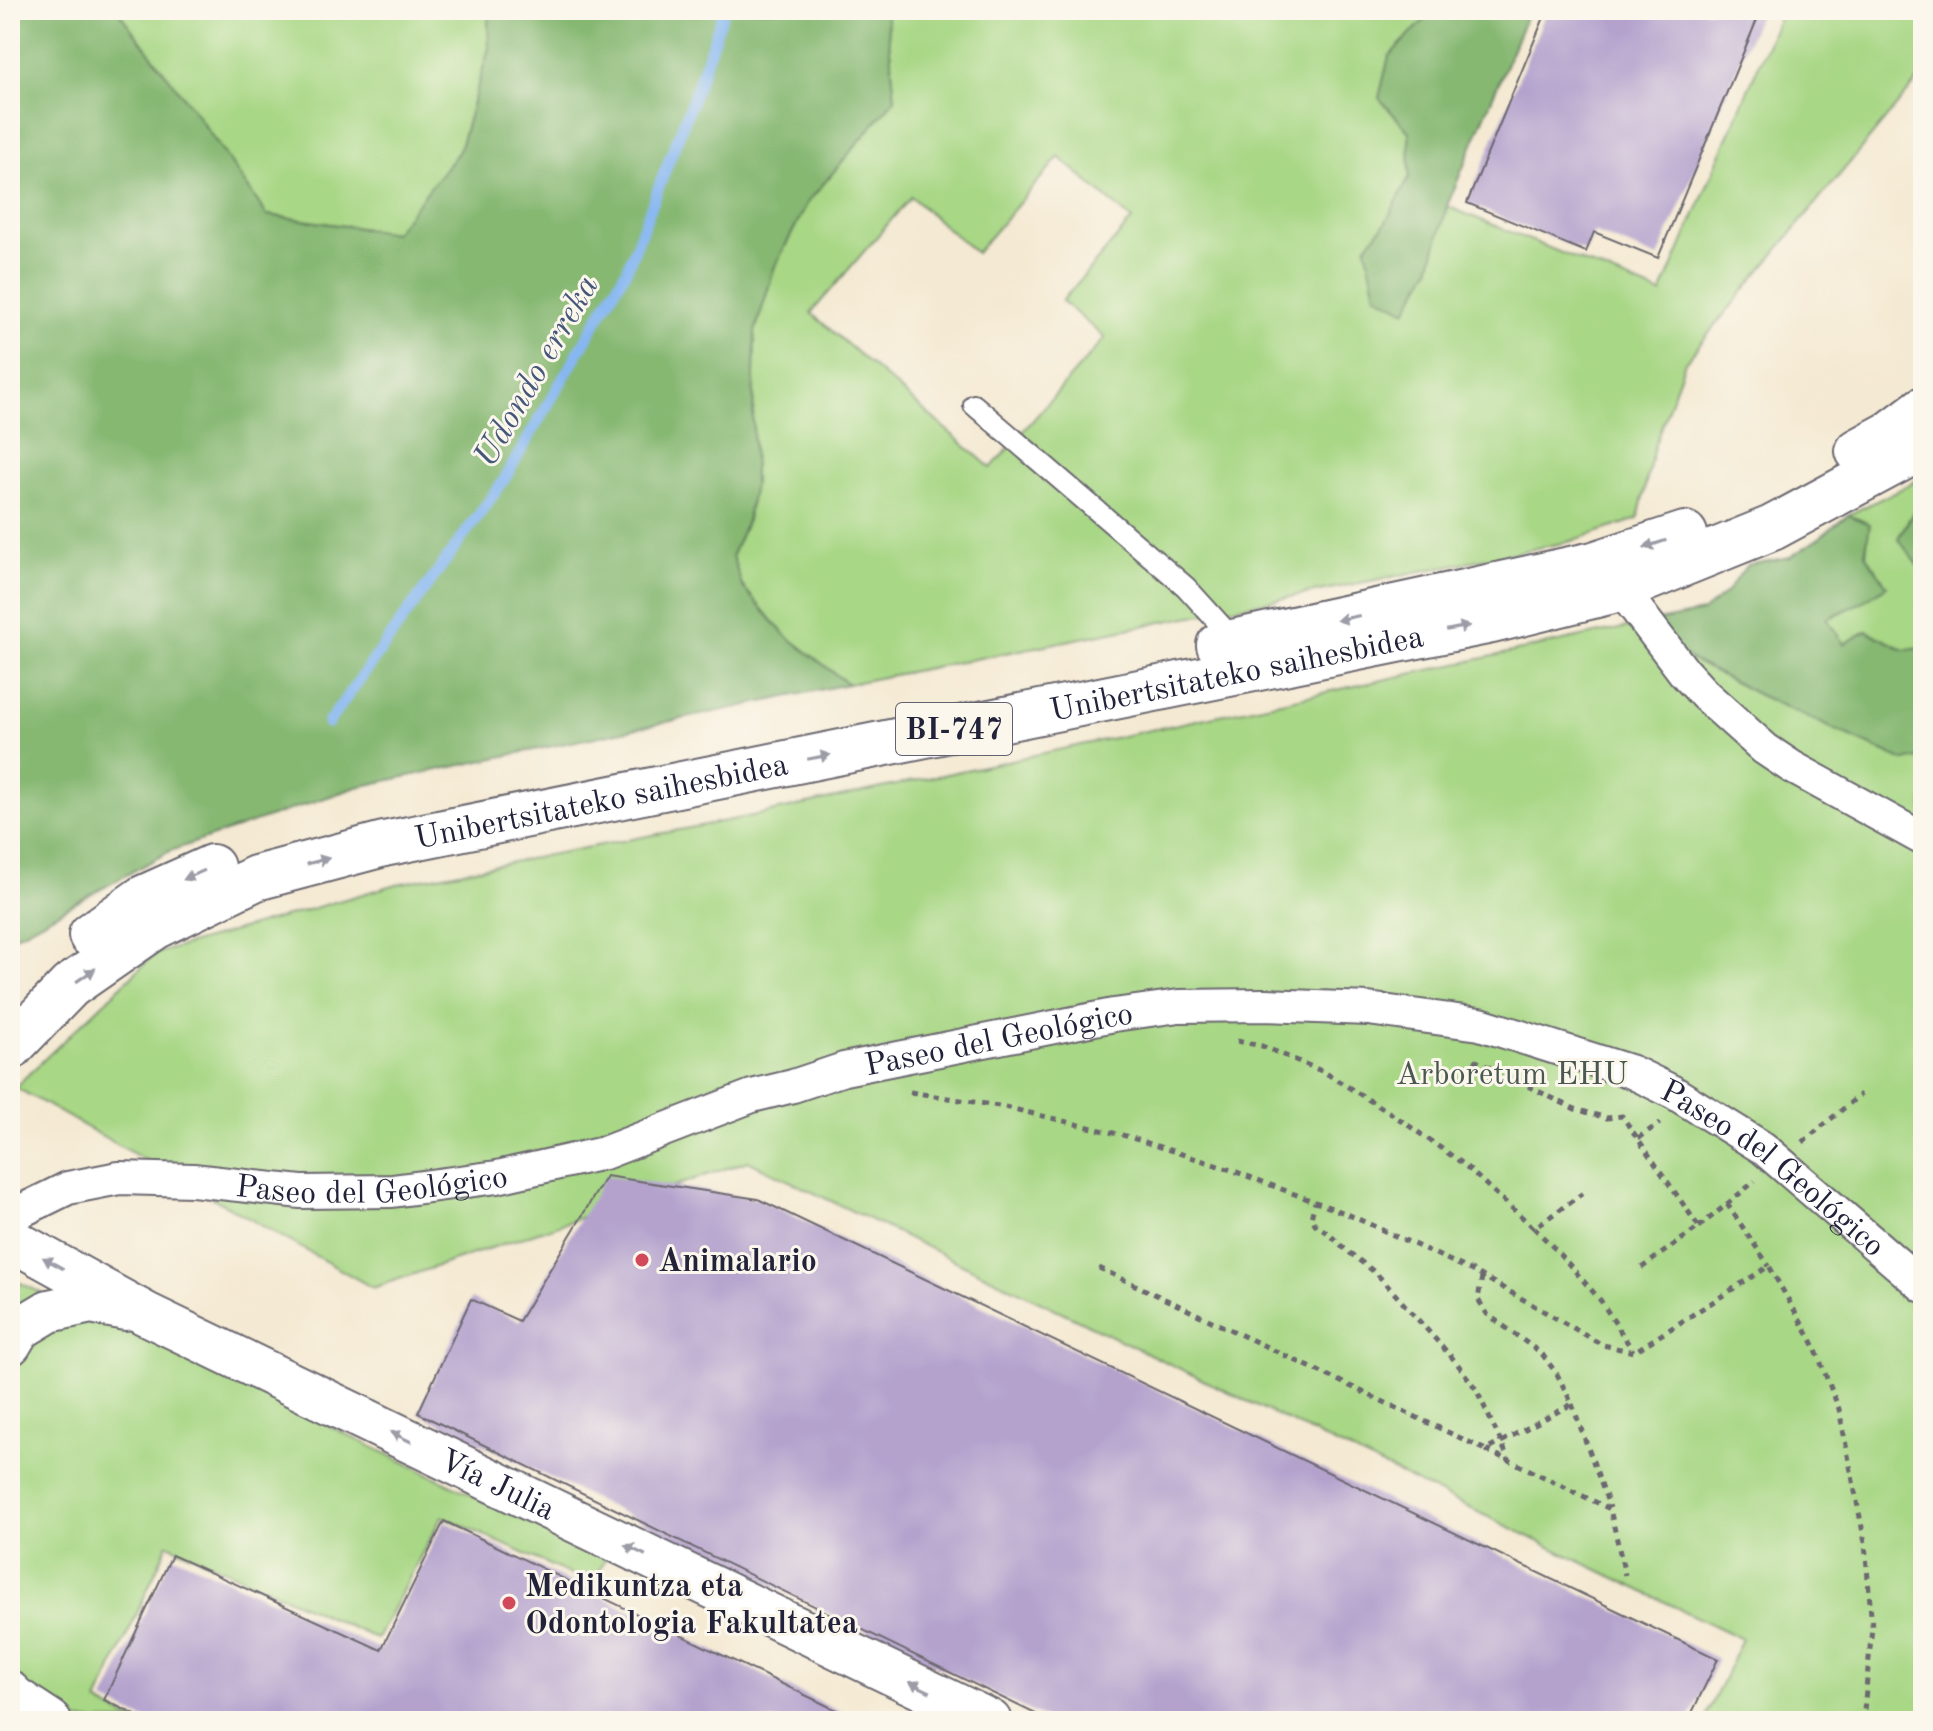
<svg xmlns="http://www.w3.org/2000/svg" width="1933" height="1731" font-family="'Old Standard TT',serif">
  <rect width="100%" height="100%" fill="#fbf7ec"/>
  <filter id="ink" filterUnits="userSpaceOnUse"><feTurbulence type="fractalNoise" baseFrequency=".0125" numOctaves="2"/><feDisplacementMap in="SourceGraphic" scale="16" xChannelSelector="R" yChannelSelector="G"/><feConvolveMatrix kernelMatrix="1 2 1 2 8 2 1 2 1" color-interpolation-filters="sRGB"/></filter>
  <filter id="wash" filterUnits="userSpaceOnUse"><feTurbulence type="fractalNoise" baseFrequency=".006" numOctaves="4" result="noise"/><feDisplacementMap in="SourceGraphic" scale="32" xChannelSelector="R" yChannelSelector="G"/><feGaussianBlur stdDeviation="1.8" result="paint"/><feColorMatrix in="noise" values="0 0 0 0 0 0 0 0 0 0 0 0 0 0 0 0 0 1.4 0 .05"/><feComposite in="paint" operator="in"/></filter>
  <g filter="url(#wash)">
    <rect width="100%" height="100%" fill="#f4e9d2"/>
    <g fill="#a8d785" stroke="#657c60" stroke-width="2" fill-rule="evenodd">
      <polygon points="117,10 488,10 489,48 459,151 395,233 267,215 193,109"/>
      <path d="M886 10H1437L1427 17 1409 132 1410 177 1386 222 1366 247 1430 268 1447 206 1661 294 1782 10H1923V74L1685 362 1654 447 1638 519 1568 542 848 684 784 634 742 586 732 555 747 520 754 485 753 422 755 332 775 266 808 202 895 99ZM1059 157 1132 220 1062 301 1105 338 991 468 811 313 911 197 976 253Z"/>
      <path d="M1923 476V513L1914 511 1898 538C1916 562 1932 573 1918 604L1923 605V648L1904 650 1867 631 1844 644 1827 619 1862 602 1869 524 1848 515 1909 485Z"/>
      <polygon points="1628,627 1759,695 1904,761 1923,757 1923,1721 1704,1721 1742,1639 748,1161 373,1288 15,1087 155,954 397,884 752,816"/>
      <polygon points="10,1278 50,1297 10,1318"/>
      <polygon points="62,1318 126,1328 605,1559 593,1585 442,1516 377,1639 168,1544 97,1702 135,1721 72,1721 37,1703 10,1679 10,1364"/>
    </g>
    <g fill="#86b872" stroke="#546d56" stroke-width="2">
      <polygon points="10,10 117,10 193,109 267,215 394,233 459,151 489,48 488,10 886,10 895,99 808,202 775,266 755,332 753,422 754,485 747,520 732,555 742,586 784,634 848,684 357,787 170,851 10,939"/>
      <polygon points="1437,10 1529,10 1447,206 1430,268 1406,311 1376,295 1366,247 1386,222 1410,176 1409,132 1379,98 1389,56 1427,17"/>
      <polygon points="1914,511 1923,513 1923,571 1898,539"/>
      <polygon points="1848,515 1870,524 1865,554 1887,586 1862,602 1827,619 1844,644 1867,631 1904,650 1923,648 1923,757 1904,761 1759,695 1628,627 1702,612 1726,593 1747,565 1790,557 1819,538"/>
    </g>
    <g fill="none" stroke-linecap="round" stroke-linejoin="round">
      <polyline stroke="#87b7f2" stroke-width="11" points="328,723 504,480 627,269 691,104 724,10"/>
    </g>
    <g id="blocks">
      <g fill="#b4a2cd">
        <polygon points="1547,10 1761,10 1658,258 1594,232 1586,252 1467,203"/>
        <polygon points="606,1176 758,1199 1718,1659 1688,1721 1050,1721 418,1413 471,1299 519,1321"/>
        <polygon points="444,1521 859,1721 148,1721 104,1700 172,1555 381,1650"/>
      </g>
    </g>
  </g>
  <g filter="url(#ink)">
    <use href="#blocks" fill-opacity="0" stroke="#6c6870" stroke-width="2"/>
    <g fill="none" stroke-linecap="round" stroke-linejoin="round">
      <defs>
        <polyline id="service" points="974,405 1186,587 1236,642"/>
        <g id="pedestrian">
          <polyline points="1621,589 1684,672 1705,695 1765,749 1792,767 1923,839"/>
          <path id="s1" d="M19 1212 68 1188 119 1178 193 1180 301 1192 392 1191 497 1177 604 1153 752 1096 793 1086 844 1069 1114 1015 1179 1006 1265 1005 1368 1009 1480 1024 1632 1072 1673 1092 1763 1148 1923 1286"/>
        </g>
        <g id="minor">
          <path id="s2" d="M10 1239 146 1314 990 1721"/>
          <polyline points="10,1344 19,1329 49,1311 91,1302 125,1309"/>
          <polyline points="10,1693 15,1698 50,1721"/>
        </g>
        <g id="primary">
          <polyline points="1858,451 1891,433 1923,409"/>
          <polyline points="1219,645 1594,564 1685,534"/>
          <polyline points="91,935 143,898 212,867"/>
          <path id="s3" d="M10 1048 70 986 155 927 256 878 384 844 1492 621 1621 589 1772 528 1923 447"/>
        </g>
      </defs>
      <use href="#service" stroke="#6c6870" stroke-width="24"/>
      <use href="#pedestrian" stroke="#6c6870" stroke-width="36"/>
      <use href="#minor" stroke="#6c6870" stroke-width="46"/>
      <use href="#primary" stroke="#6c6870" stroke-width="48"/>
      <g stroke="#6c6870" stroke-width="5" stroke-dasharray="6 6" stroke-linecap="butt">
        <polyline points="1237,1041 1262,1046 1324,1072 1398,1118 1462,1163 1534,1228"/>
        <polyline points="1474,1060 1575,1109 1607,1118 1622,1116 1699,1227 1637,1271"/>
        <polyline points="910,1092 1005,1107 1126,1136 1234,1171 1347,1214 1475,1272 1603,1345 1634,1352 1769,1266 1813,1343 1839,1409 1865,1543 1872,1627 1863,1721"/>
        <polyline points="1638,1138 1660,1123"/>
        <polyline points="1803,1142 1861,1094"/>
        <polyline points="1583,1193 1534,1228 1560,1254 1601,1301 1633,1351"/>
        <polyline points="1727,1204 1769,1266"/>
        <polyline points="1699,1227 1755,1181"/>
        <polyline points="1099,1268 1486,1450 1501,1442 1476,1389 1456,1362 1377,1274 1346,1250 1328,1233 1316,1225 1311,1218 1315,1202"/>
        <polyline points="1482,1277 1478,1299 1487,1314 1542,1354 1557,1374 1572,1404 1501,1442 1509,1460 1610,1509 1625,1575"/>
        <polyline points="1572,1404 1610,1508"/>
        <polyline points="1486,1450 1508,1460"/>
      </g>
      <use href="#service" stroke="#fff" stroke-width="20"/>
      <use href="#pedestrian" stroke="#fff" stroke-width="32"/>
      <use href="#minor" stroke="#fff" stroke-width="42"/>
      <use href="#primary" stroke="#fff" stroke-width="44"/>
    </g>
    <defs><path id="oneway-solid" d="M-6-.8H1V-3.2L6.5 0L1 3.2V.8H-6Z" transform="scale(2)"/></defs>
    <g fill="#9c9ca7">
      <use href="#oneway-solid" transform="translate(1655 544) rotate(162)"/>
      <use href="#oneway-solid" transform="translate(1348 618) rotate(168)"/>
      <use href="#oneway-solid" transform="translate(1458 628) rotate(-11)"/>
      <use href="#oneway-solid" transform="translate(819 757) rotate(-11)"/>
      <use href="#oneway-solid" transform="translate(318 861) rotate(-15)"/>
      <use href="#oneway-solid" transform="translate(194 875) rotate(156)"/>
      <use href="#oneway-solid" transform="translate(86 975) rotate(-35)"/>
      <use href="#oneway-solid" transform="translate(53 1263) rotate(-151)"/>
      <use href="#oneway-solid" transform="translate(401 1437) rotate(-154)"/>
      <use href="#oneway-solid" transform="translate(635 1550) rotate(-154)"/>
      <use href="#oneway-solid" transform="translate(920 1687) rotate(-154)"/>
    </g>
  </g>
  <g fill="#d1495b" stroke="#fbf7ec" stroke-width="3">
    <circle cx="642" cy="1260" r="8"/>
    <circle cx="509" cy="1603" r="8"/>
  </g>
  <g text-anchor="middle" stroke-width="6" stroke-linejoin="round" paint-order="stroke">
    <rect fill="#fbf7ec" stroke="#636270" stroke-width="2" x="896" y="703" width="116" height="52" rx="6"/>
    <g font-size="30" font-weight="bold" fill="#22223b">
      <text x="954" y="739">BI-747</text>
    </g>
    <g font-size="32" fill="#22223b" stroke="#fbf7ec">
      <text dy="11" stroke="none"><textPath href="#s3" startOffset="1304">Unibertsitateko saihesbidea</textPath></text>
      <text dy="11" stroke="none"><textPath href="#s3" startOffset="656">Unibertsitateko saihesbidea</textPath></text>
      <text dy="11" stroke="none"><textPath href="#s1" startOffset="1008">Paseo del Geológico</textPath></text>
      <text dy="11" stroke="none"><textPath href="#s1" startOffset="1824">Paseo del Geológico</textPath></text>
      <text dy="11" stroke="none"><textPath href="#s1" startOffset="360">Paseo del Geológico</textPath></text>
      <text dy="11" stroke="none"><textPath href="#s2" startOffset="546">Vía Julia</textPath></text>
    </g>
    <g font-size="32" fill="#4a5851" stroke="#fbf7ec">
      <text x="1512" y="1084">Arboretum EHU</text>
    </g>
    <g font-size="32" font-weight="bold" fill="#22223b" stroke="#fbf7ec" text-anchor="start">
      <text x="658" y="1271">Animalario</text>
      <text x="525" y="1596">Medikuntza eta<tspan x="525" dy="37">Odontologia Fakultatea</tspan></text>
    </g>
    <g font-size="34" font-style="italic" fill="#45567b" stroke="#fbf7ec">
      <text transform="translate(535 370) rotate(-60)" y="12">Udondo erreka</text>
    </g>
  </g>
  <rect width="1933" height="1731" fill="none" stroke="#fbf7ec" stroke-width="40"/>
</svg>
